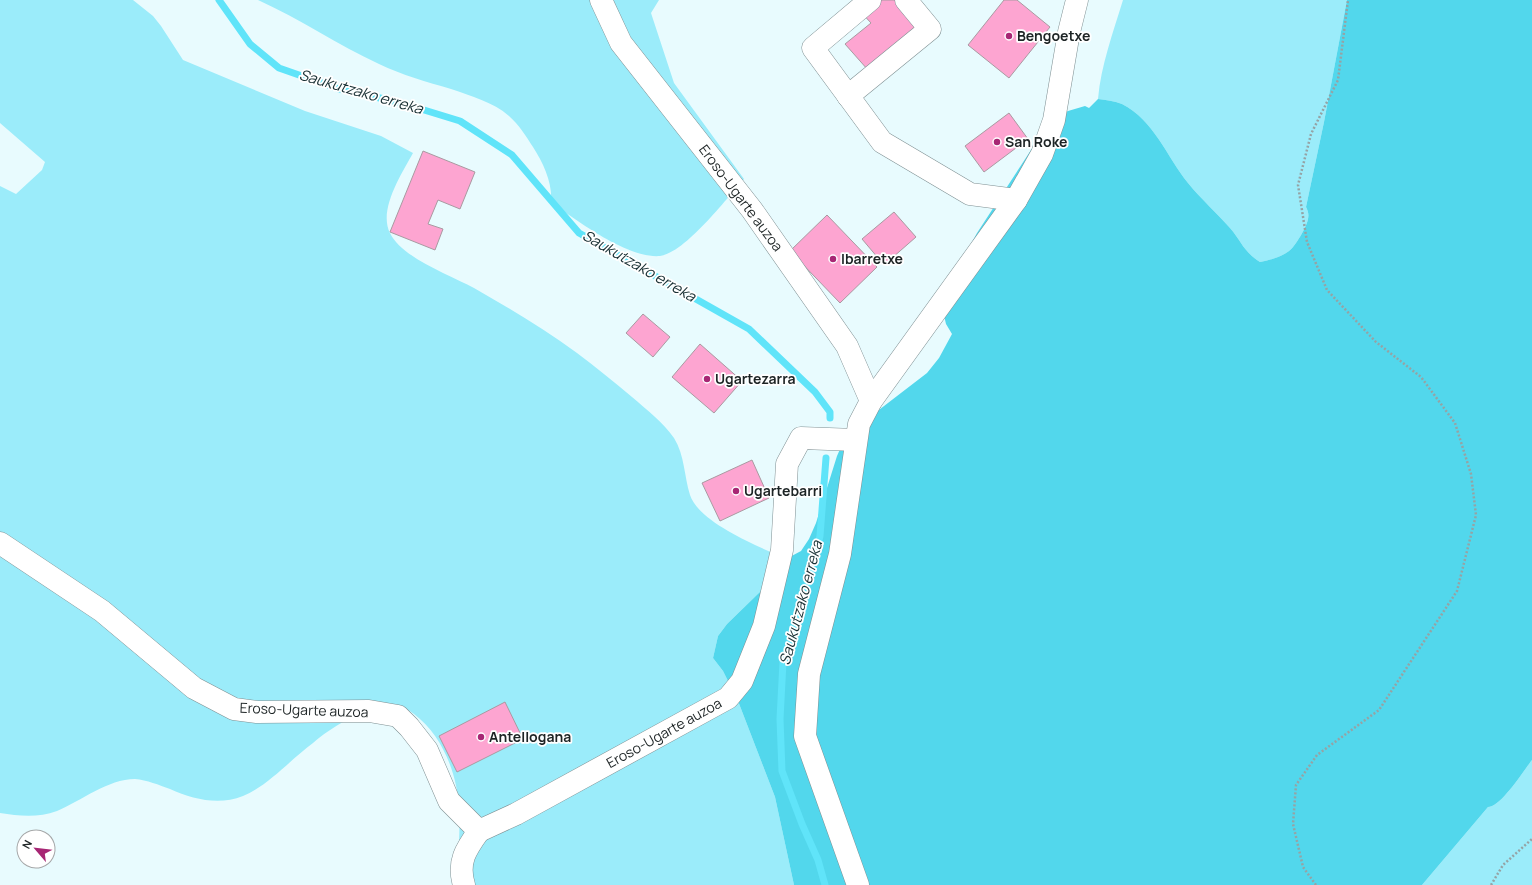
<svg xmlns="http://www.w3.org/2000/svg" width="1532" height="885" font-family="Manrope,sans-serif">
  <rect width="100%" height="100%" fill="#e8fbfe"/>
  <g fill="#9becfa">
    <path d="M0 0H133L153 16 161 26 183 60 305 111 381 136 413 153C402 173 378 210 390 233 402 258 450 275 474 288 509 308 544 329 577 353 596 367 614 382 632 397 647 410 663 422 674 438 685 456 684 476 690 495 699 523 760 547 786 559L764 588 727 624 718 636 713 658 723 671 738 701 775 797 794 885H460C456 861 461 835 459 811 458 775 443 736 414 714 409 710 403 708 397 706 383 710 357 714 345 721 334 727 322 735 313 743 291 759 268 786 243 796 218 806 193 799 170 789 159 785 147 780 135 779 108 779 81 801 57 811 38 818 19 816 0 813V186L16 194 42 170 45 162 0 123Z"/>
    <path d="M258 0H659L651 13 674 83 744 179C727 198 685 253 660 256 638 258 607 240 590 229 577 221 565 211 551 204 553 184 544 164 533 147 526 136 519 125 509 116 493 102 471 96 451 89 427 82 402 75 379 64 338 45 300 19 258 0Z"/>
    <path d="M1123 0H1347L1324 122 1306 207C1308 211 1309 214 1308 219 1307 226 1295 247 1289 251 1281 257 1270 260 1260 262 1243 251 1242 242 1230 228 1217 213 1201 199 1188 183 1167 157 1154 120 1122 104 1114 101 1106 100 1098 99 1101 65 1113 33 1123 0Z"/>
    <path d="M1532 760V885H1422L1488 807C1501 807 1524 770 1532 760Z"/>
  </g>
  <path fill="#52d7ec" d="M1347 0H1532V760C1524 770 1501 807 1488 807L1422 885H794L775 797 738 701 723 671 713 658 718 636 727 624 764 588 786 559 801 551 809 539 816 523 837 456 844 440 858 426 927 373 939 358 952 334 946 324 942 307 948 286 977 233 1046 127 1053 119 1068 111 1085 106 1089 108 1098 99C1106 100 1114 101 1122 104 1154 120 1167 157 1188 183 1201 199 1217 213 1230 228 1242 242 1243 251 1260 262 1270 260 1281 257 1289 251 1295 247 1307 226 1308 219 1309 214 1308 211 1306 207L1324 122Z"/>
  <g fill="none" stroke-linecap="round" stroke-linejoin="round">
    <g stroke="#60e4f9" stroke-width="7">
      <polyline points="219,0 250,44 279,68 339,89 398,102 460,121 512,155 579,233 749,329 815,392 830,412 830,418"/>
      <polyline points="825,885 818,860 802,824 782,771 780,719 783,662 800,611 820,536 826,458"/>
    </g>
  </g>
  <g fill="#fda5d1" stroke="#a99aa1">
    <polygon points="873,0 901,0 922,23 868,70 845,44 871,23 860,11"/>
    <polygon points="1004,0 1017,0 1050,27 1009,78 968,45"/>
    <polygon points="1009,113 1028,139 984,172 965,146"/>
    <polygon points="423,151 475,172 460,209 438,200 428,224 443,229 435,250 390,232"/>
    <polygon points="894,212 916,237 884,265 862,239"/>
    <polygon points="827,215 877,267 840,303 790,251"/>
    <polygon points="643,314 670,337 653,357 626,333"/>
    <polygon points="700,344 742,381 714,413 672,377"/>
    <polygon points="752,460 769,498 720,521 702,483"/>
    <polygon points="505,702 523,739 457,772 439,736"/>
  </g>
  <g fill="none" stroke-linecap="round" stroke-linejoin="round">
    <defs>
      <g id="minor">
        <polyline points="601,0 621,43 752,210 847,346 871,401"/>
        <polyline points="870,0 813,48 882,142 970,194 1016,200"/>
        <polyline points="848,96 930,29 906,0"/>
        <polyline points="0,543 102,611 194,688 234,709 257,712 369,711 398,716 409,727 427,750 449,801 479,831 516,814 728,698 742,681 764,626 782,550 787,464 801,438 856,440"/>
        <path d="M464 885C457 862 466 849 479 831"/>
        <polyline points="858,885 805,736 809,674 840,554 859,424 871,401 1016,200 1042,154 1054,120 1069,32 1077,0"/>
      </g>
    </defs>
    <use href="#minor" stroke="#7f9093" stroke-width="23"/>
    <g stroke="#95a3a5" stroke-width="2.5" stroke-dasharray="2 2" stroke-linecap="butt">
      <polyline points="1316,885 1303,867 1293,824 1296,785 1317,755 1379,710 1457,591 1476,515 1471,474 1455,423 1421,377 1376,342 1327,290 1307,242 1298,185 1311,134 1338,80 1348,0"/>
      <polyline points="1491,885 1503,865 1532,839"/>
    </g>
    <use href="#minor" stroke="#fff" stroke-width="22"/>
  </g>
  <g fill="#a72674" stroke="#fff" stroke-width="1.5">
    <circle cx="1009" cy="36" r="4"/>
    <circle cx="997" cy="142" r="4"/>
    <circle cx="833" cy="259" r="4"/>
    <circle cx="707" cy="379" r="4"/>
    <circle cx="736" cy="491" r="4"/>
    <circle cx="481" cy="737" r="4"/>
  </g>
  <g text-anchor="middle" stroke-width="3.5" stroke-linejoin="round" paint-order="stroke">
    <g font-size="14" font-weight="bold" fill="#1d2425" stroke="#fff" text-anchor="start">
      <text x="1017" y="41">Bengoetxe</text>
      <text x="1005" y="147">San Roke</text>
      <text x="841" y="264">Ibarretxe</text>
      <text x="715" y="384">Ugartezarra</text>
      <text x="744" y="496">Ugartebarri</text>
      <text x="489" y="742">Antellogana</text>
    </g>
    <g font-size="14" fill="#1d2425" stroke="#fff">
      <text transform="translate(741 198) rotate(53)" y="5">Eroso-Ugarte auzoa</text>
      <text transform="translate(304 710) rotate(2)" y="5">Eroso-Ugarte auzoa</text>
      <text transform="translate(664 733) rotate(-29)" y="5">Eroso-Ugarte auzoa</text>
    </g>
    <g font-size="15" font-style="italic" fill="#193034" stroke="#fff">
      <text transform="translate(361 92) rotate(16)" y="5">Saukutzako erreka</text>
      <text transform="translate(639 266) rotate(30)" y="5">Saukutzako erreka</text>
      <text transform="translate(801 603) rotate(-75)" y="5">Saukutzako erreka</text>
    </g>
  </g>
  <g transform="translate(36 849) rotate(298)"><circle r="19" fill="#ffffff" stroke="#a5a7a8"/>
  <path d="M0-3L7 15L0 10L-7 15Z" fill="#a72674"/>
  <text y="-6" font-size="11" font-weight="bold" text-anchor="middle" fill="#1d2425">N</text>
  </g>
</svg>
